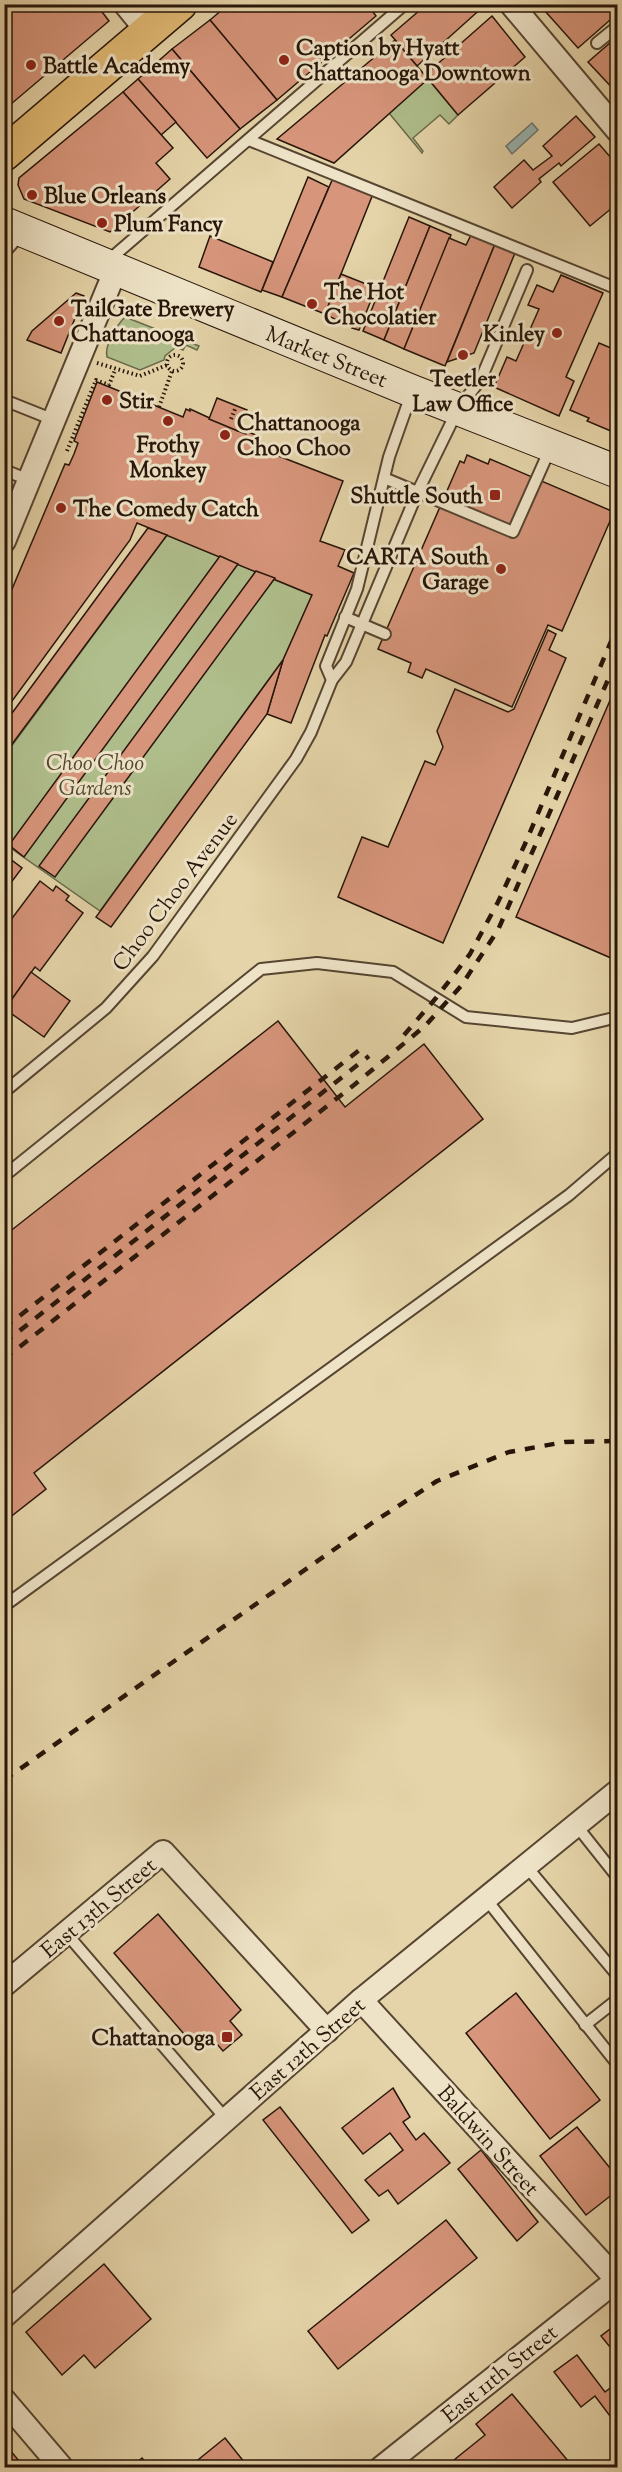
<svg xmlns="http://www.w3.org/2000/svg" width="622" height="2472" font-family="'Sorts Mill Goudy',serif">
  <rect width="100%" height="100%" fill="#e5d4a9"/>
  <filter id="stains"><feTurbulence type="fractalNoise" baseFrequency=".00333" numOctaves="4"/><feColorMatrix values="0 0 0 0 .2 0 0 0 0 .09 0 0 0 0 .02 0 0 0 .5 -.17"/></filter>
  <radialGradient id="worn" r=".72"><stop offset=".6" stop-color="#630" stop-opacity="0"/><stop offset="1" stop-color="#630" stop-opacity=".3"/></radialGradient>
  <g fill="#afbe8c" stroke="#6b6a4a" stroke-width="1.5">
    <polygon points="428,79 458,115 449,124 440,115 413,138 423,151 422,153 389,113"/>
    <path d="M125 317 199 346 197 350 186 345 183 350 176 347 165 356 164 360 140 370 107 357C104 345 117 325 125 317Z"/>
    <polygon points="167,535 312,595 283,660 100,911 5,844 5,755"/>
  </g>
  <polygon fill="#99b6b3" stroke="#6b766f" stroke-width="1.5" points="532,123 538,130 512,154 506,146"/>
  <g fill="#d7957b" stroke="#271509" stroke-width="1.5">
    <polygon points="4,4 96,4 109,21 4,110"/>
    <polygon points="229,4 367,4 376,16 277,100 210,20"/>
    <polygon points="427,4 484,6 417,66 391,35"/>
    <polygon points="553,4 618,4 618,13 578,48 545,11"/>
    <polygon points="492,16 525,57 458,115 425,75"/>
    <polygon points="210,20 277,100 240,129 172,49"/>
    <polygon points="618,36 618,94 588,62"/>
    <polygon points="395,40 428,79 334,163 277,139"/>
    <polygon points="172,49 240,129 207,158 138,79"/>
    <polygon points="138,79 176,122 161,135 123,92"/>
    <polygon points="123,92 173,148 156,163 170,179 110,232 24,199 18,185 19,178"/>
    <polygon points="576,116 595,137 561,166 559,163 539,179 541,182 512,208 494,187 524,160 533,170 552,156 543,146"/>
    <polygon points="599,144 618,166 618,203 590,226 553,182"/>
    <polygon points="308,177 329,187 282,297 262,290"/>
    <polygon points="333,178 373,194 325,314 282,297"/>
    <polygon points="409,217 430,226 384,340 363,331"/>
    <polygon points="430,226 451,235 404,349 384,340"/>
    <polygon points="471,235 495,244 445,366 404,349 449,238 466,245"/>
    <polygon points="210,236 273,262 261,292 199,267"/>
    <polygon points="495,244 515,253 474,353 447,362"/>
    <polygon points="341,274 376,288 359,330 352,328 354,324 343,320 342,323 325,314"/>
    <polygon points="561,275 603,293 566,377 574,381 559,416 494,387 507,357 516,361 539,309 528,305 537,285 553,292"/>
    <polygon points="76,293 84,296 61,353 27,340 32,331"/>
    <polygon points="599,343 618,351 618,434 587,421 589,418 570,410"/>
    <polygon points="97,382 183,417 186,409 190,411 190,409 238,431 246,434 246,431 258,436 257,439 261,441 258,448 343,481 320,541 345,550 338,566 354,573 327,636 325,635 291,723 267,714 283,660 312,595 137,523 130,540 4,712 4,608 65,464 69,465 74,454 78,443 74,441"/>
    <polygon points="217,398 247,410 238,431 209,419"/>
    <polygon points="467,455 488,464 490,459 614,512 562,631 548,625 512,707 426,669 422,678 408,672 411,663 378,649 460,461 464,463"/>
    <polygon points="148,528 167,535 4,755 4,724"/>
    <polygon points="220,556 238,564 24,857 9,845"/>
    <polygon points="256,571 275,578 55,877 39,866"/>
    <polygon points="548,630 556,634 549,650 566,658 443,943 338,897 362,837 388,847 425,761 435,765 443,747 437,731 455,689 508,712 514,709"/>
    <polygon points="283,660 267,714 111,927 96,917"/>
    <polygon points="618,682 618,961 516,917"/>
    <polygon points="4,848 12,854 9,858 22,868 4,892"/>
    <polygon points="40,881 53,891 56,886 69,896 66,900 83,913 40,971 35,967 4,1010 4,929"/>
    <polygon points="31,972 70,1001 44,1037 5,1009"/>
    <polygon points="278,1021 345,1107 424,1044 483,1119 34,1473 46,1489 4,1522 4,1236"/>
    <polygon points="158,1914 241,2010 230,2021 242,2035 223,2051 211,2037 197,2049 114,1953"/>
    <polygon points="516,1993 600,2100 550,2139 466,2033"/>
    <polygon points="393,2088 410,2117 403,2122 416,2140 424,2133 450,2163 398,2204 388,2190 379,2196 365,2180 403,2150 390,2133 363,2154 342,2128"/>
    <polygon points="280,2107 369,2220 352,2233 263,2120"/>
    <polygon points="577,2127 618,2178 618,2190 586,2215 540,2156"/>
    <polygon points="481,2150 538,2222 517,2241 458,2169"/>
    <polygon points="446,2220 477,2258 338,2369 308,2331"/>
    <polygon points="104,2264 151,2319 95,2368 84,2355 62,2375 26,2332"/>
    <polygon points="618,2323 618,2357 601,2336"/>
    <polygon points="577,2355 605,2392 618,2382 618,2410 610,2416 595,2396 581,2407 554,2372"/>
    <polygon points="512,2394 574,2468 444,2468 485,2435 476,2424"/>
    <polygon points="225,2438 249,2468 188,2468"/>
    <polygon points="4,2443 25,2468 4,2468"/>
    <polygon points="142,2458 150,2468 130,2468"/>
  </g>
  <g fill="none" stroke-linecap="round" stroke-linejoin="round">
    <defs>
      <g id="service">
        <polyline points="597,43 618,26"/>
        <polyline points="249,140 618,289"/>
        <polyline points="4,253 21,234"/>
        <polyline points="109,260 405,4"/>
        <polyline points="4,400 54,420"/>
        <polyline points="4,470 29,480"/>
        <polyline points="384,478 513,532 550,449"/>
        <polyline points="345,617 385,634"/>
        <polyline points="332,680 326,666 357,589 389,457 412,392"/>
        <polyline points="4,1092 106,1008 153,956 296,759 311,732 332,680 346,662 418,491 458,409 481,379 527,270"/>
        <polyline points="4,1176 261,969 317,963 393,972 466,1017 572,1028 618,1017"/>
        <polyline points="4,1606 569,1195 618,1153"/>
        <polyline points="576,1825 618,1878"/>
        <polyline points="526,1866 618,1976"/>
        <polyline points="486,1899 618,2065"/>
        <polyline points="66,1933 226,2119"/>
        <polyline points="585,2025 618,1999"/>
      </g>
      <g id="minor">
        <polyline points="125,4 148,32"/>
        <polyline points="511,4 618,131"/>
        <polyline points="4,541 116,269"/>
        <polyline points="4,1985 163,1852 327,2031"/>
        <polyline points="361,2000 618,2281"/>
        <polyline points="4,2316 361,2000 618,1791"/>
        <polyline points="4,2400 62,2468"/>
        <polyline points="381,2468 618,2279"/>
      </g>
      <polyline id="secondary" points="4,223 412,391 618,472"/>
      <polyline id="primary" points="4,154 180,4"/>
    </defs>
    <use href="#service" stroke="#564531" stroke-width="14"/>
    <use href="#minor" stroke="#564531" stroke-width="26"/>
    <use href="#secondary" stroke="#271509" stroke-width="34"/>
    <use href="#primary" stroke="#271509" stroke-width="36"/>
    <g stroke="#271509" stroke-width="4" stroke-dasharray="1.5 3" stroke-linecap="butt">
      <circle cx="175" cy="363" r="8"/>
      <polyline points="97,363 140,376 167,365"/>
      <polyline points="159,407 172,371"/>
      <polyline points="231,419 235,409"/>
      <polyline points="67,451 96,380 109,385 115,370"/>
    </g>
    <use href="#service" stroke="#eee3c7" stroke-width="10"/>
    <use href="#minor" stroke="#eee3c7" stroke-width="22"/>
    <use href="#secondary" stroke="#eee3c7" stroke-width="32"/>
    <use href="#primary" stroke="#e2ba74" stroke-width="33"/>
    <g stroke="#271509" stroke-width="4.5" stroke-dasharray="10 10" stroke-linecap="butt">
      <polyline points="404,1035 436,998 470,954 498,902 525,844 618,625"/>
      <polyline points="4,1328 362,1048"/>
      <polyline points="4,1343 369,1056"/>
      <polyline points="4,1359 354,1085 425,1026 461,986 498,930 618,657"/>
      <polyline points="4,1780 372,1523 437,1481 509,1452 565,1442 618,1441"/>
    </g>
  </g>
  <g fill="#8f2418" stroke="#eee3c7" stroke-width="2">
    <circle cx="284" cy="60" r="6"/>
    <circle cx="31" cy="65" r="6"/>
    <circle cx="32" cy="195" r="6"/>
    <circle cx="102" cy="223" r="6"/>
    <circle cx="312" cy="304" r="6"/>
    <circle cx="59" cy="321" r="6"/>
    <circle cx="557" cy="333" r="6"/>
    <circle cx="463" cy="355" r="6"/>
    <circle cx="107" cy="400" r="6"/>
    <circle cx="168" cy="421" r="6"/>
    <circle cx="225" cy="435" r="6"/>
    <rect x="489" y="489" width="12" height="12" rx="3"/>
    <circle cx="61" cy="508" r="6"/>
    <circle cx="501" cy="569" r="6"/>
    <rect x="221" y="2031" width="12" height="12" rx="3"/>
  </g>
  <g text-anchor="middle" stroke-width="6" stroke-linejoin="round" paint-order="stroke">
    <g font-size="22" font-weight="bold" fill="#271509" stroke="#eee3c7" text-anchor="start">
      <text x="296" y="55">Caption by Hyatt<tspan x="296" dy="25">Chattanooga Downtown</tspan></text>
      <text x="43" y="73">Battle Academy</text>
      <text x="44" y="203">Blue Orleans</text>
      <text x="114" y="231">Plum Fancy</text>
      <text x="324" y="299">The Hot<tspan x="324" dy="25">Chocolatier</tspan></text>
      <text x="71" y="316">TailGate Brewery<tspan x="71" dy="25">Chattanooga</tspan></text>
      <text x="545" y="341" text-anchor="end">Kinley</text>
      <text x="463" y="386" text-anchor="middle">Teetler<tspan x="463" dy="25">Law Office</tspan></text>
      <text x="119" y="408">Stir</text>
      <text x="237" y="430">Chattanooga<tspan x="237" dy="25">Choo Choo</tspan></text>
      <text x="168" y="452" text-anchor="middle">Frothy<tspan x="168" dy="25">Monkey</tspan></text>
      <text x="483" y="503" text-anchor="end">Shuttle South</text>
      <text x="73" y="516">The Comedy Catch</text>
      <text x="489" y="564" text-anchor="end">CARTA South<tspan x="489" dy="25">Garage</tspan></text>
      <text x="215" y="2045" text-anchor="end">Chattanooga</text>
    </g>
    <g font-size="22" fill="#271509" stroke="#eee3c7">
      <text transform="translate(327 356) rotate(22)" y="8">Market Street</text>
      <text transform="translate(174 891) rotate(-53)" y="8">Choo Choo Avenue</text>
      <text transform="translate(98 1907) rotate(-40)" y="8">East 13th Street</text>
      <text transform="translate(307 2048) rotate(-41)" y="8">East 12th Street</text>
      <text transform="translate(489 2140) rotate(48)" y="8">Baldwin Street</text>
      <text transform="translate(499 2373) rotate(-39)" y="8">East 11th Street</text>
    </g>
    <g font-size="22" font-style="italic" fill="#504830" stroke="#eee3c7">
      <text x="95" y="770">Choo Choo<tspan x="95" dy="25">Gardens</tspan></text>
    </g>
  </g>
  <rect width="622" height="2472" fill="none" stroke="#e5d4a9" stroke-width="24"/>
  <rect x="6" y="6" width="610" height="2460" fill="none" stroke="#271509" stroke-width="3"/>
  <rect x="12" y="12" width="598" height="2448" fill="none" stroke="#271509" stroke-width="1.5"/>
  <rect width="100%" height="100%" filter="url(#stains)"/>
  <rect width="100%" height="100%" fill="url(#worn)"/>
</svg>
